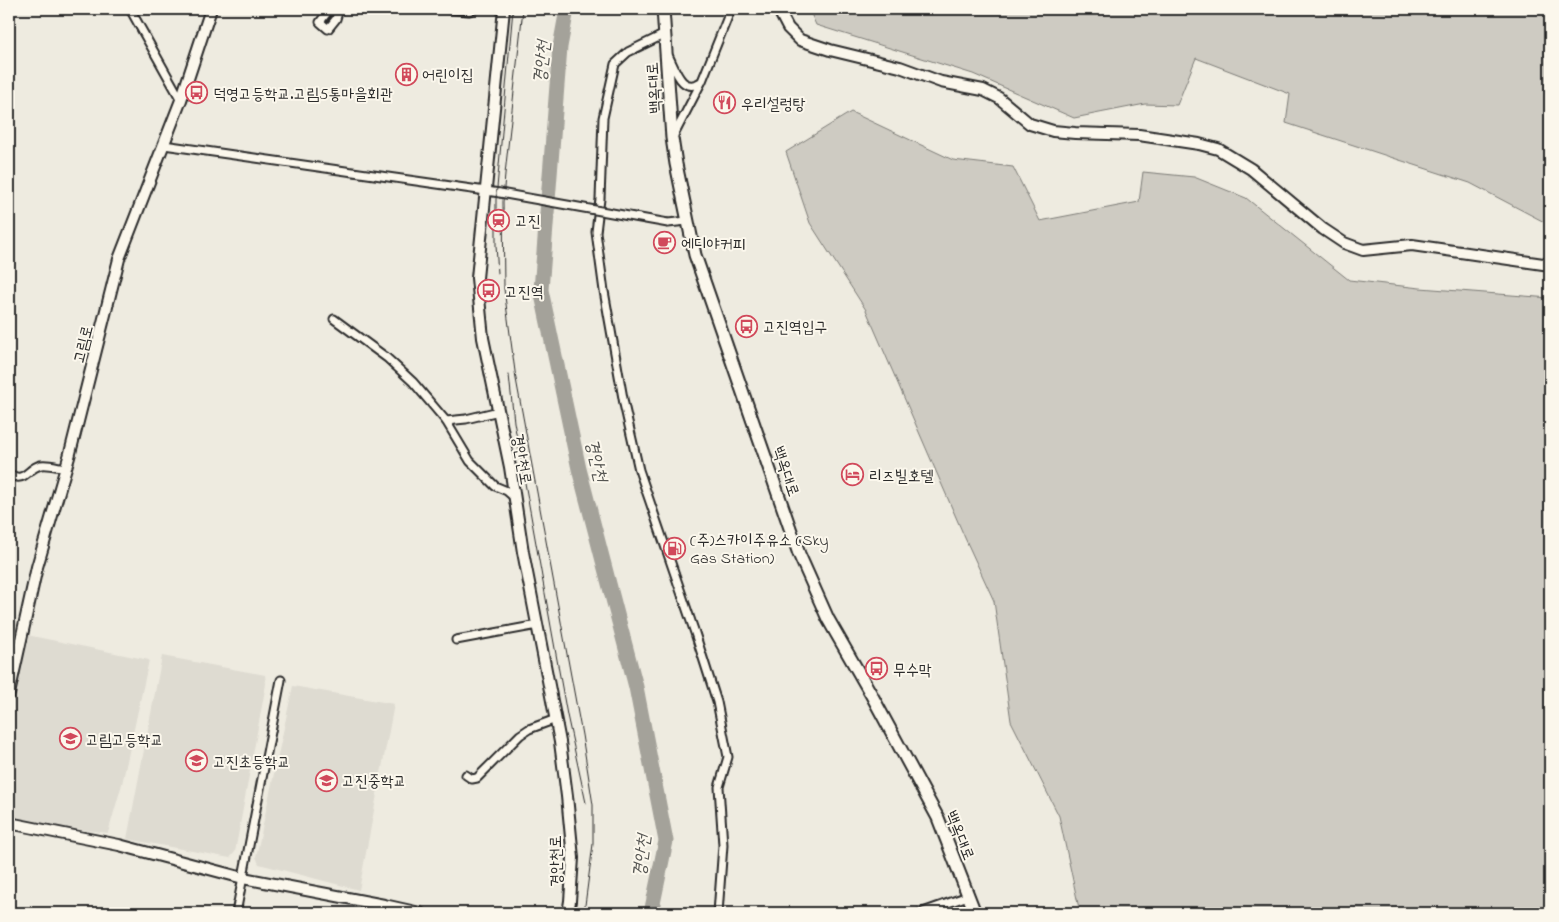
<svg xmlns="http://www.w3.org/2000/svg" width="1559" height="922" font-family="'Indie Flower','Poor Story',sans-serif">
  <rect width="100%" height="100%" fill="#eeebe0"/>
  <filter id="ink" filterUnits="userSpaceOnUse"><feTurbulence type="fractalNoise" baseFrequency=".02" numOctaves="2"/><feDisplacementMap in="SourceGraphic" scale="10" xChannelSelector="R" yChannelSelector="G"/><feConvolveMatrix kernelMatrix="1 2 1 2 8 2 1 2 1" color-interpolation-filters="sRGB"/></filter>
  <g filter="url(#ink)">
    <g fill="#dedbd1">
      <polygon points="22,634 149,660 122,784 108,833 9,821 9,695"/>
      <polygon points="162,656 265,675 266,684 235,852 230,858 127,839"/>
      <polygon points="293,686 394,704 359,890 259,864 256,857"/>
    </g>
    <g fill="#cecbc2" stroke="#7c7b76">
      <polygon points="809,9 1550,9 1550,225 1470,183 1286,123 1290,94 1196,58 1177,105 1145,104 1074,118 973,74 816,25"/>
      <polygon points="851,112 953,160 1013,167 1040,221 1139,202 1143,172 1194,177 1246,198 1349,280 1420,288 1550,298 1550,913 1080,913 1059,816 1011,721 994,601 965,538 866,310 810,223 786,152"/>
    </g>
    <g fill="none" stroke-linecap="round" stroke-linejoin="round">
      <polyline stroke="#a4a29a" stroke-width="15" points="567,9 560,47 541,290 579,469 636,687 666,841 651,913"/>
      <defs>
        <g id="street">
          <polyline points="130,9 181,100"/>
          <polyline points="327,9 326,14 320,22 328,29 336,19 339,9"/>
          <polyline points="448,9 469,11 475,9"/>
          <polyline points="665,34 628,52 615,64 603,118 600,199 596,232 604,291 624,404 639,470 695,633 717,702 728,757 719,787 723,845 718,913"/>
          <path d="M669 57C676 71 682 94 701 82"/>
          <polyline points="673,137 702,81 731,9"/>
          <polyline points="164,145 500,193"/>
          <polyline points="668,223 687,221"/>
          <polyline points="334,319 387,358 413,382 446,421 466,419 499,411"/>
          <polyline points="446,421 470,461 495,486 507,491 515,498"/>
          <path d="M9 474C25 484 27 468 41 465 49 464 58 467 66 468"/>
          <polyline points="456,640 538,625"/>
          <polyline points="466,775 472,779 477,778 520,735 529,729 556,719"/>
          <polyline points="236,913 281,680"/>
          <polyline points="920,913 968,896"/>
        </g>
        <g id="secondary">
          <polyline points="504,9 477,278 483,338 510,467 523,552 560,742 567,796 573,858 570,901 568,913"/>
          <polyline points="778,9 788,28 800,40 830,50 900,67 941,82 983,90 999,98 1030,124 1053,131 1075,133 1139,135 1199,144 1218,149 1251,169 1323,229 1344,243 1363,250 1412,245 1550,265"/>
          <polyline points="9,694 37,567 69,457 119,259 181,100 211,9"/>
          <polyline points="9,823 119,845 243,878 384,905 420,913"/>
        </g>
        <polyline id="primary" points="663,9 672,138 676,164 695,255 799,554 828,619 871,694 938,818 975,913"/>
      </defs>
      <use href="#street" stroke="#2b2b2b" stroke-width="11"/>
      <use href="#secondary" stroke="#2b2b2b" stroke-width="14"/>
      <use href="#primary" stroke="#2b2b2b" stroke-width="15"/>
      <use href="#street" stroke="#fbf7ec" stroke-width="7"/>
      <use href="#secondary" stroke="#fbf7ec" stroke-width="10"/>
      <use href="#primary" stroke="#fbf7ec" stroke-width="11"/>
      <g stroke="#2b2b2b" stroke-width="1">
        <polyline points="523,9 505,174 503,202 504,289 516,379 582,735 593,805 593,844 584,913"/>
        <polyline points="498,273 496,246 496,199 513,9"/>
        <polyline points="509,375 514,422 567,715 586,803"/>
      </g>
      <defs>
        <polyline id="street-bridge" points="500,193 668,223"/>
      </defs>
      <use href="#street-bridge" stroke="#2b2b2b" stroke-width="11" stroke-linecap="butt"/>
      <use href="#street-bridge" stroke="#fbf7ec" stroke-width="7"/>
    </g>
  </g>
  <defs>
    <symbol id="building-ring" viewBox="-11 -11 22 22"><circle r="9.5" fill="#fbf7ec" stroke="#d1495b" stroke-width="1.5"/><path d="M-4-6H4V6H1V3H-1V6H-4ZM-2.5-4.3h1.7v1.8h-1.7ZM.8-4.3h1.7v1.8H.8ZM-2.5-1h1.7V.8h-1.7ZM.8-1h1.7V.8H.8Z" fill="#d1495b"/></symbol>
    <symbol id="bus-ring" viewBox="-11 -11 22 22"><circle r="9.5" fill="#fbf7ec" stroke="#d1495b" stroke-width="1.5"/><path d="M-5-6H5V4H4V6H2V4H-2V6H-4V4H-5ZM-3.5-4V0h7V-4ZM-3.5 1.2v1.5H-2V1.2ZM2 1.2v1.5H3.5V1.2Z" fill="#d1495b"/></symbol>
    <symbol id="restaurant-ring" viewBox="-11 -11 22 22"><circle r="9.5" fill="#fbf7ec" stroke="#d1495b" stroke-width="1.5"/><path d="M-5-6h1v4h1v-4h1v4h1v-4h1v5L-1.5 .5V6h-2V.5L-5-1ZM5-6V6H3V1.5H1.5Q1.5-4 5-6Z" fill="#d1495b"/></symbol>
    <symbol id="station-ring" viewBox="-11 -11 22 22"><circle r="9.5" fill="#fbf7ec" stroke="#d1495b" stroke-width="1.5"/><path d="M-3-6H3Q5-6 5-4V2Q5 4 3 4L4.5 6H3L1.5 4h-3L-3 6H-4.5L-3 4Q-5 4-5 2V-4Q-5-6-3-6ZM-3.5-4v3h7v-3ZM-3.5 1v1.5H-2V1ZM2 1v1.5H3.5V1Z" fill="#d1495b"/></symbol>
    <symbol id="cafe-ring" viewBox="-11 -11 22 22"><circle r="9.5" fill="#fbf7ec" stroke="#d1495b" stroke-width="1.5"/><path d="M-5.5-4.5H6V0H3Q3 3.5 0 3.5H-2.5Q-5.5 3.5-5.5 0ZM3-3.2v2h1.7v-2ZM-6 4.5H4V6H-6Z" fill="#d1495b"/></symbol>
    <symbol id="hotel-ring" viewBox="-11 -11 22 22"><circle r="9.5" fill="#fbf7ec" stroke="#d1495b" stroke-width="1.5"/><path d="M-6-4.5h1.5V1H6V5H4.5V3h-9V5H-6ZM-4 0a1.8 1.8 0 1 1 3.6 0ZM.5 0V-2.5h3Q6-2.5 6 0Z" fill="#d1495b"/></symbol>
    <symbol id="fuel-ring" viewBox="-11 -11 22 22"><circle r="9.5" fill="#fbf7ec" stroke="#d1495b" stroke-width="1.5"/><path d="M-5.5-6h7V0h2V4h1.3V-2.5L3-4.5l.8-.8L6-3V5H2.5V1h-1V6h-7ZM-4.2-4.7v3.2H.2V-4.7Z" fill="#d1495b"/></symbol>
    <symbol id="school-ring" viewBox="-11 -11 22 22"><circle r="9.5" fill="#fbf7ec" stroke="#d1495b" stroke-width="1.5"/><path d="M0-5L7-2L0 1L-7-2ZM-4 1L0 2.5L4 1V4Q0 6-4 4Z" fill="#d1495b"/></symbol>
  </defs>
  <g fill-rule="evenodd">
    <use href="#building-ring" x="394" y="62" width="25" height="25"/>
    <use href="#bus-ring" x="184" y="80" width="25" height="25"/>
    <use href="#restaurant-ring" x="712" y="90" width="25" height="25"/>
    <use href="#station-ring" x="486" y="208" width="25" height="25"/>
    <use href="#cafe-ring" x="652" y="230" width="25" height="25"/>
    <use href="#bus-ring" x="476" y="278" width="25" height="25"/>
    <use href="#bus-ring" x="734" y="314" width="25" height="25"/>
    <use href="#hotel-ring" x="840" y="462" width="25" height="25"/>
    <use href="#fuel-ring" x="662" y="536" width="25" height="25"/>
    <use href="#bus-ring" x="864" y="656" width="25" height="25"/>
    <use href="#school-ring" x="58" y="726" width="25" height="25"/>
    <use href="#school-ring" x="184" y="748" width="25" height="25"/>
    <use href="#school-ring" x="314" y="768" width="25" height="25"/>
  </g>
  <g text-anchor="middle" stroke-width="4" stroke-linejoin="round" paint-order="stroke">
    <g font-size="16" fill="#2b2b2b" stroke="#fbf7ec" text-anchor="start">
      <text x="422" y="80">어린이집</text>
      <text x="213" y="99">덕영고등학교.고림5통마을회관</text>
      <text x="741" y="109">우리설렁탕</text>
      <text x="515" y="226">고진</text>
      <text x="681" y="249">에디야커피</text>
      <text x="505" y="297">고진역</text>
      <text x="763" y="332">고진역입구</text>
      <text x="869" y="481">리즈빌호텔</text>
      <text x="690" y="545">(주)스카이주유소 (Sky<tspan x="690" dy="18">Gas Station)</tspan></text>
      <text x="893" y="675">무수막</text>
      <text x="86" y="745">고림고등학교</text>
      <text x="213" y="767">고진초등학교</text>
      <text x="342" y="786">고진중학교</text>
    </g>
    <g font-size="16" fill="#2b2b2b" stroke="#fbf7ec">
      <text transform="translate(653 88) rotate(-94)" y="6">백옥대로</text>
      <text transform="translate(82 344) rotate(-76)" y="6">고림로</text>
      <text transform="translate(523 459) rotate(80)" y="6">경안천로</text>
      <text transform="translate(787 471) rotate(71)" y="6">백옥대로</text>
      <text transform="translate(961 835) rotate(68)" y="6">백옥대로</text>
      <text transform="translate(555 861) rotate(-91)" y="6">경안천로</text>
    </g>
    <g font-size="18" font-style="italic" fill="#555552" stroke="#fbf7ec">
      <text transform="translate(541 62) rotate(-84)" y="6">경안천</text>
      <text transform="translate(597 460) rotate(77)" y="6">경안천</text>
      <text transform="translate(641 856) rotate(-83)" y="6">경안천</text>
    </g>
  </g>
  <rect width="1559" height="922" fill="none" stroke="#fbf7ec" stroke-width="30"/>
  <rect x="15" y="15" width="1529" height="892" fill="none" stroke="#2b2b2b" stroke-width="2" filter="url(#ink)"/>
</svg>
